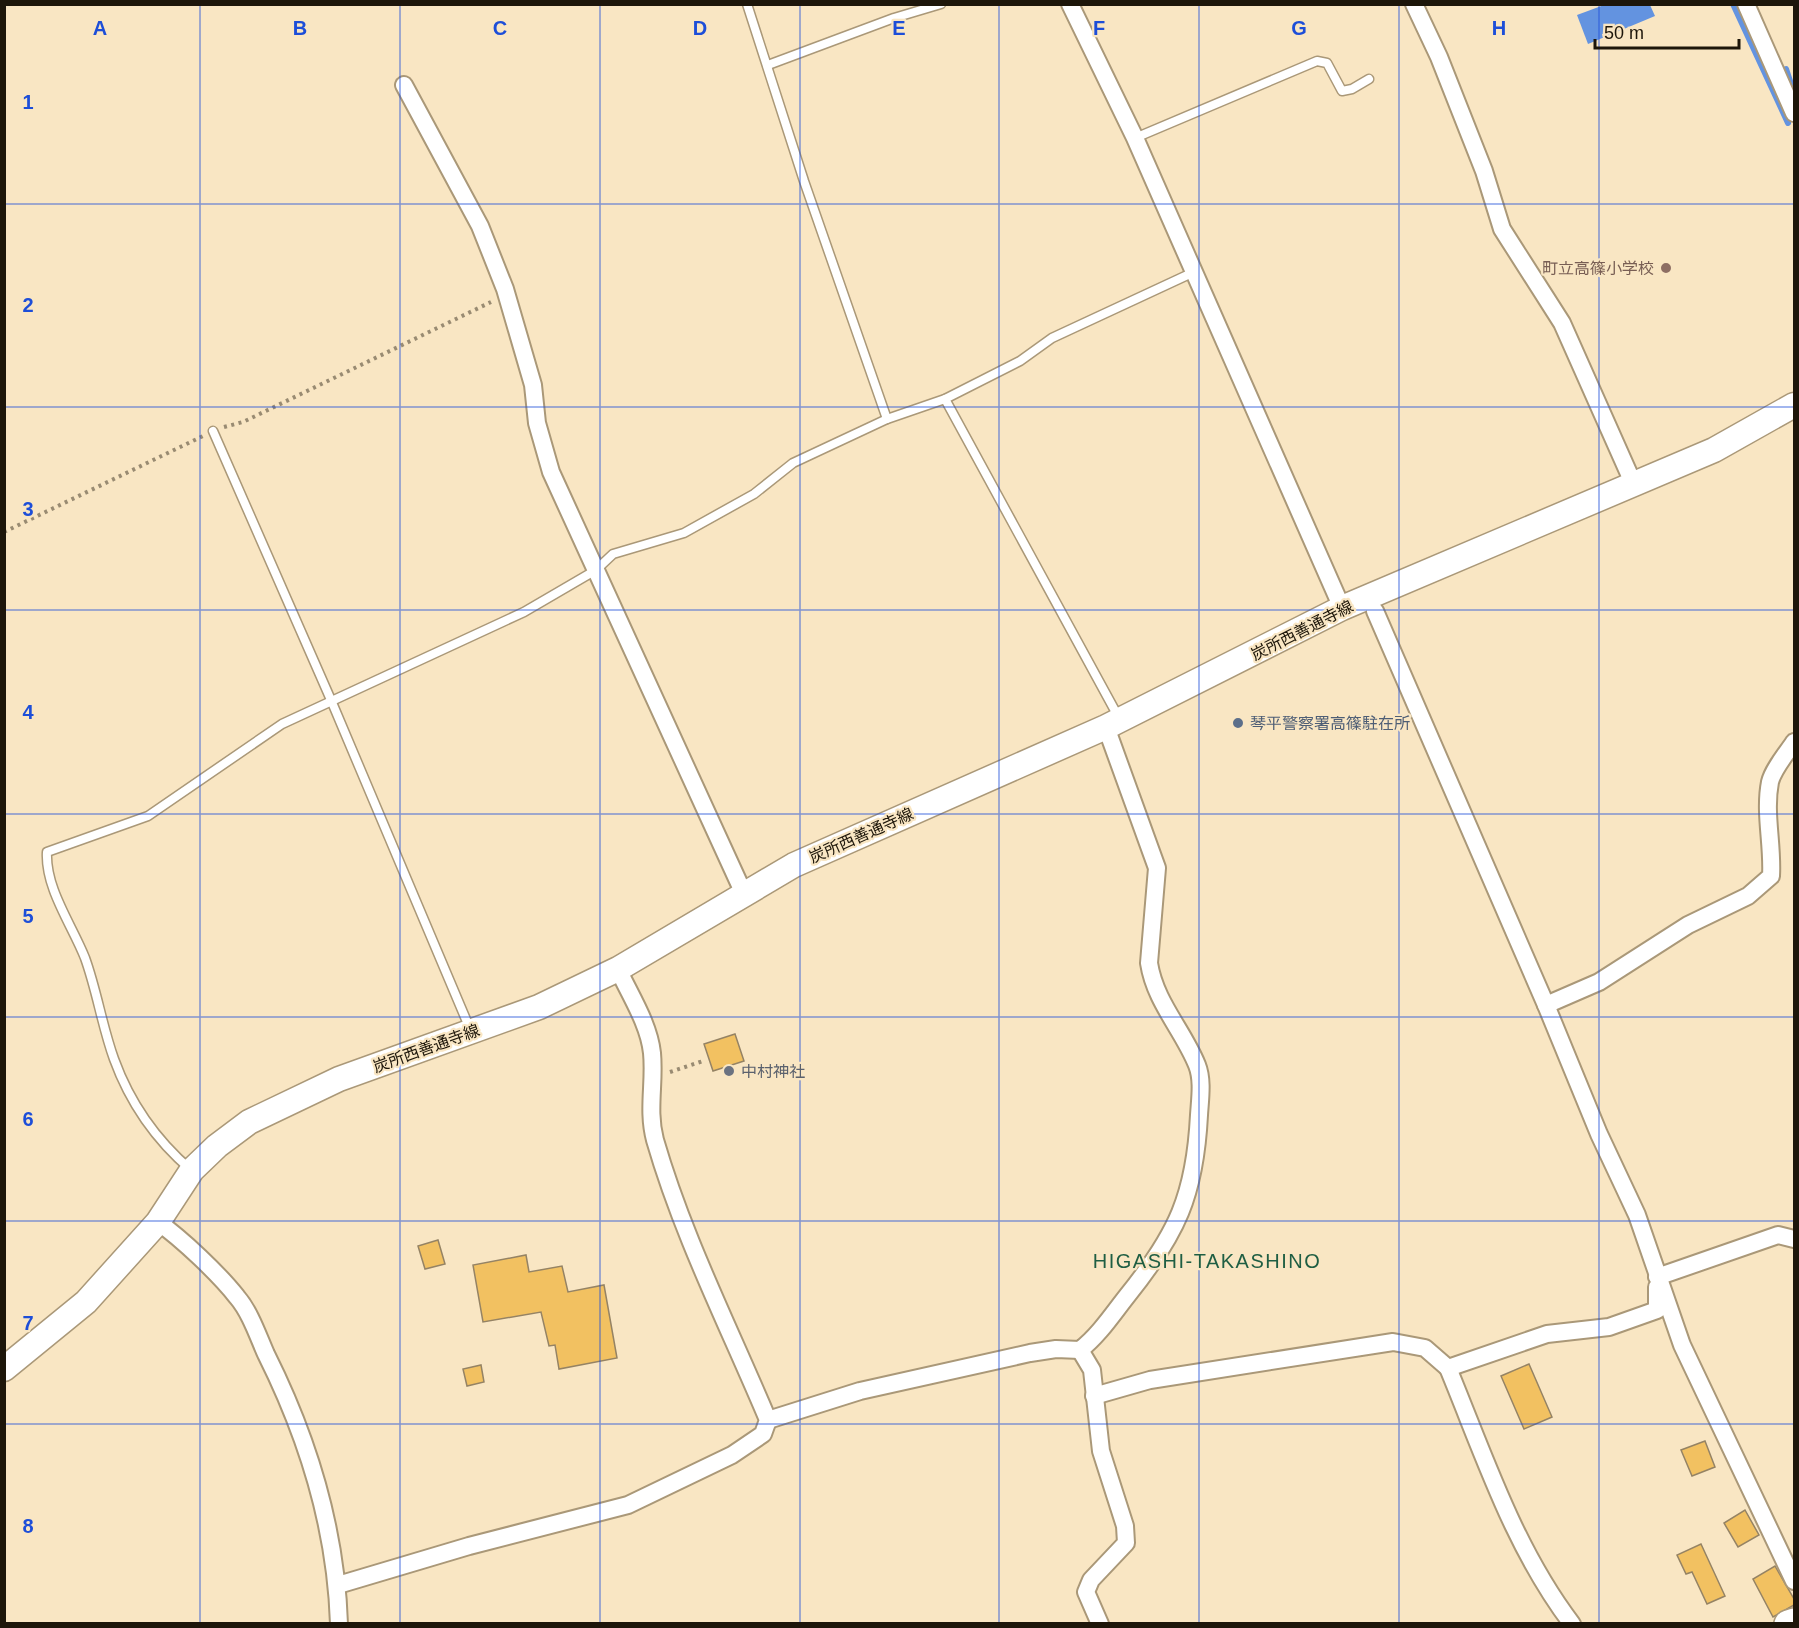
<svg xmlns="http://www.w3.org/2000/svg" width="1799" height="1628" font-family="Arial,'Noto Sans JP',sans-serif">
  <rect width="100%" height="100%" fill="#f9e6c3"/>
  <polygon fill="#6393e0" points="1650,5 1655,16 1588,44 1577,15 1604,5"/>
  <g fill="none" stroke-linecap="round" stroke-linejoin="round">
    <g stroke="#6393e0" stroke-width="6">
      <polyline points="1733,4 1788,123"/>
      <polyline points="1786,69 1794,93"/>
    </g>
  </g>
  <g fill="#f2c161" stroke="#958364" stroke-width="1.5">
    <polygon points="735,1034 744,1061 713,1071 704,1044"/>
    <polygon points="438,1240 445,1264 425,1269 418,1246"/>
    <polygon points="526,1255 529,1272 562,1266 568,1292 604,1285 617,1358 559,1369 555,1345 549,1346 541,1312 483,1322 473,1265"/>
    <polygon points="1529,1364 1552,1417 1524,1429 1501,1376"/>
    <polygon points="481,1365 484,1382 467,1386 463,1369"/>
    <polygon points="1705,1441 1715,1467 1692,1476 1681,1450"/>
    <polygon points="1745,1510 1759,1535 1738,1547 1724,1523"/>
    <polygon points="1701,1544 1725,1596 1707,1604 1692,1572 1686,1574 1677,1555"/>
    <polygon points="1775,1566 1794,1599 1794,1605 1773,1617 1753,1579"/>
  </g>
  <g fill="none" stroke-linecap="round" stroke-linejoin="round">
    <defs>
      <g id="lane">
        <polyline points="747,4 804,181 887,419 945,399 1020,361 1052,338 1194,272"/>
        <polyline points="768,65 894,18 941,4"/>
        <polyline points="1135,138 1317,61 1327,63 1342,91 1352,89 1369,79"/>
        <polyline points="945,399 1119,718"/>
        <polyline points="213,431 331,700 470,1029"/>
        <path d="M191 1170C156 1140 130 1103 114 1059 102 1026 97 991 85 958 72 925 45 888 47 852L148 816 282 724 524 612 596 570 613 554 684 533 754 494 793 463 887 419"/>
      </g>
      <g id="street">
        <polyline points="1070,4 1135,138 1342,608"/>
        <polyline points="1414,4 1439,57 1484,171 1502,229 1562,323 1634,485"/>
        <polyline points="1746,4 1794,113"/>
        <polyline points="404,85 480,226 505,289 533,385 537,423 551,472 744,894"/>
        <polyline points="1375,611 1546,1005 1599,1134 1637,1215 1682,1345 1794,1581"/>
        <path d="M1546 1005 1599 982 1688 925 1748 896 1771 876C1773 845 1764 813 1770 782 1773 769 1787 753 1794 742"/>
        <path d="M158 1222C182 1239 219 1274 237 1297 250 1312 258 1336 266 1354 308 1438 336 1529 339 1624"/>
        <polyline points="1657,1277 1778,1235 1794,1239"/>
        <polyline points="1080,1350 1092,1370 1101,1451 1125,1526 1126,1543 1091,1580 1086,1592 1100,1624"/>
        <path d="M1448 1368C1484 1455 1514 1548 1572 1624"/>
        <polyline points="1094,1396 1150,1380 1393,1342 1425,1348 1448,1368 1547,1334 1609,1327 1657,1310 1657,1287"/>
        <path d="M768 1420 860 1391 1030 1353 1056 1349 1080 1350C1099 1335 1112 1315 1127 1296 1177 1234 1195 1195 1199 1115 1200 1099 1203 1080 1197 1065 1183 1030 1155 1002 1149 963L1157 868 1106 727"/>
        <path d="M338 1585 469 1546 628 1505 732 1455 763 1434 768 1420C729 1327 683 1237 655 1140 647 1110 655 1083 652 1053 649 1024 630 995 618 969"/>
      </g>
      <polyline id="secondary" points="4,1369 86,1302 158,1222 192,1170 217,1146 249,1122 339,1079 539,1007 618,969 794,865 1106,727 1342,608 1714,450 1794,405"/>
      <polyline id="primary" points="1788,1624 1794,1622"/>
    </defs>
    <use href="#lane" stroke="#aa9878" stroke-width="11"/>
    <use href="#street" stroke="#aa9878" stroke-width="20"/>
    <use href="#secondary" stroke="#aa9878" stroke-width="27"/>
    <use href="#primary" stroke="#aa9878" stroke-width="30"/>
    <g stroke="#998b72" stroke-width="4" stroke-dasharray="3 4.5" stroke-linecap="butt">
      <polyline points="224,427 243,422 491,302"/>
      <polyline points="4,532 203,436"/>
      <polyline points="670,1072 703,1061"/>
    </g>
    <use href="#lane" stroke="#fff" stroke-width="8"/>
    <use href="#street" stroke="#fff" stroke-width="16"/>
    <use href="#secondary" stroke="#fff" stroke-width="24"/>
    <use href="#primary" stroke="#fff" stroke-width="27"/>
  </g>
  <path fill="none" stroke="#1d4ed8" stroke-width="1.5" stroke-opacity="0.55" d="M200 4V1624M400 4V1624M600 4V1624M800 4V1624M999 4V1624M1199 4V1624M1399 4V1624M1599 4V1624M4 204H1794M4 407H1794M4 610H1794M4 814H1794M4 1017H1794M4 1221H1794M4 1424H1794"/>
  <circle fill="#8d6e63" stroke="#f9e6c3" stroke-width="2" cx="1666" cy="268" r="6"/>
  <circle fill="#5c6f8a" stroke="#f9e6c3" stroke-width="2" cx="1238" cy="723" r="6"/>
  <circle fill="#6b7280" stroke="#f9e6c3" stroke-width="2" cx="729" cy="1071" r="6"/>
  <g text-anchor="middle" stroke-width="4.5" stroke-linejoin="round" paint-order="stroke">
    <g font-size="16" fill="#785e54" stroke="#f9e6c3" text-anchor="end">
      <text x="1654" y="274">町立高篠小学校</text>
    </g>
    <g font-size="16" fill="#1d160a" stroke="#f9e6c3">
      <text transform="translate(1302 630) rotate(-27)" y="6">炭所西善通寺線</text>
      <text transform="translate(861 835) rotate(-24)" y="6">炭所西善通寺線</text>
      <text transform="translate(426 1048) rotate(-20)" y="6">炭所西善通寺線</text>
    </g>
    <g font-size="16" fill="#4e5e75" stroke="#f9e6c3" text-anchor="start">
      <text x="1250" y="729">琴平警察署高篠駐在所</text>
    </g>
    <g font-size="16" fill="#5b616d" stroke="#f9e6c3" text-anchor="start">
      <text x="741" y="1077">中村神社</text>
    </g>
    <g font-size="20" letter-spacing="1.5" fill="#1f5e43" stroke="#f9e6c3">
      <text x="1207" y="1268">HIGASHI-TAKASHINO</text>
    </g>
  </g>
  <g font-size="20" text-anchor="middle" font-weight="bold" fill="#1d4ed8" stroke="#f9e6c3" stroke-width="4.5" stroke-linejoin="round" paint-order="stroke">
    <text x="100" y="35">A</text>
    <text x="300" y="35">B</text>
    <text x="500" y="35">C</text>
    <text x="700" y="35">D</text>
    <text x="899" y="35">E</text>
    <text x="1099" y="35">F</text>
    <text x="1299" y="35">G</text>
    <text x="1499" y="35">H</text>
    <text x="28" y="109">1</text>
    <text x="28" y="312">2</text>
    <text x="28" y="516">3</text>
    <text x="28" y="719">4</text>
    <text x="28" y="923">5</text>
    <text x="28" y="1126">6</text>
    <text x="28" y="1330">7</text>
    <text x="28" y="1533">8</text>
  </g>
  <rect width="1799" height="1628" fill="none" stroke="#1d160a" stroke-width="12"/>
  <path d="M1595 39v9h144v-9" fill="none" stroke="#1d160a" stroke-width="3"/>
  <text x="1604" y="39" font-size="18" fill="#1d160a" stroke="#f9e6c3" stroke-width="4.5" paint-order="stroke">50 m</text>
</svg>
